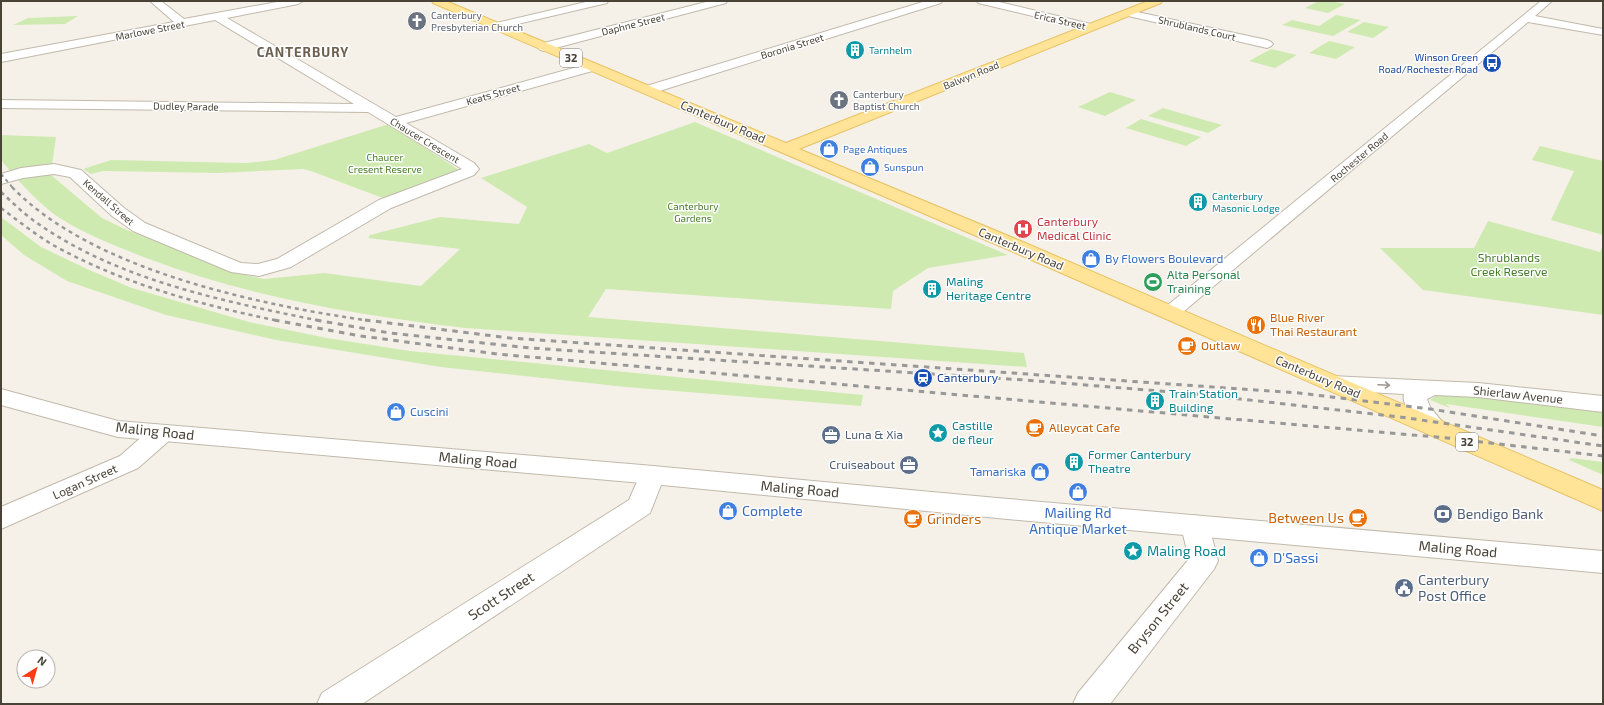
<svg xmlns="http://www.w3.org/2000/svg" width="1604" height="705" font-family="'Exo 2',sans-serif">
  <rect width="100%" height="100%" fill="#f5f1e9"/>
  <g fill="#cfeab0">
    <polygon points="1319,1 1330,1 1345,4 1328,13 1305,8"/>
    <polygon points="1336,15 1361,20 1333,36 1282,25 1292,20 1319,26"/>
    <polygon points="78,16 65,24 13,25 28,18"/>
    <polygon points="1364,22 1389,27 1373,38 1347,32"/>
    <polygon points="1329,41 1355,47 1336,59 1309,53"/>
    <polygon points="1271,49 1297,55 1275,68 1249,61"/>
    <polygon points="1110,92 1136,100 1105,116 1078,107"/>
    <polygon points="1163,108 1222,125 1208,133 1148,116"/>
    <polygon points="1141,119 1201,137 1186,146 1126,128"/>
    <path d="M695 122 1008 255 928 268 893 291 891 309 606 289 588 317 1024 353 1027 367 465 328C356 315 249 297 146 258 118 247 89 236 63 220 45 209 30 193 16 178L51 173V175L102 218 127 230 237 273 264 279 324 273 421 286 460 249 368 238 370 235 440 217 519 224 527 207 481 178 589 144 607 153Z"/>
    <polygon points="389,124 459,170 459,172 388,200 311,171 303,169 218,173 103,171 91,174 83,169 111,160 246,163 274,160"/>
    <polygon points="1,135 56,137 52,165 11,172 1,160"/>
    <polygon points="1540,146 1603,161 1603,235 1551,220 1574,171 1532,160"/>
    <polygon points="1,217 41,247 87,269 132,288 249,322 327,338 410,351 863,395 861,406 626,387 441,367 276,340 166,315 67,281 24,255 1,235"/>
    <polygon points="1488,221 1600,252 1603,245 1603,315 1423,290 1380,248 1474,248"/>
    <polygon points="1434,393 1507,399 1603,411 1603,427 1446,404 1450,408 1430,400 1436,396"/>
    <polygon points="1571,458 1603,462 1603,475 1569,460"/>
  </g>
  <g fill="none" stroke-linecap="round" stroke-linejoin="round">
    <defs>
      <g id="minor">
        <polygon points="150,1 161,1 184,19 282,1 303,1 298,4 227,18 396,117 588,64 596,64 598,67 596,70 406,123 474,163 479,169 474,175 391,208 291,267 259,276 231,272 133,231 112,216 70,177 54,174 23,178 1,184 1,174 21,168 54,164 81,170 124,208 145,223 241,263 258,264 277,259 379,200 462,169 368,112 1,108 1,100 354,104 215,20 1,62 1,54 174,22"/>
        <polygon points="590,1 608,1 607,3 496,29 490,26 492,24"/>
        <polygon points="710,1 727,1 726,3 544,51 540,50 538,47 540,44"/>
        <polygon points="926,1 942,1 941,3 653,93 643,93 641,90 643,87"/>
        <polygon points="977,1 995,1 1095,25 1097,27 1091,30 978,3"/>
        <polygon points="1541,1 1552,1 1535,16 1603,29 1603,35 1528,22 1177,317 1170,319 1163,317 1160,313 1163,309"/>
        <polygon points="1128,10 1267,40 1271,42 1273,44 1271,46 1267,48 1124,15 1123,13 1124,11"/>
        <polygon points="162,425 171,427 174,433 171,439 138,468 1,529 1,507 120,456 153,427"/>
        <polygon points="652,466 661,468 665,475 650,513 362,704 317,704 322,693 629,500 643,468"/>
        <polygon points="1195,515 1205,519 1209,526 1218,561 1214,569 1110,704 1073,704 1078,693 1189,559 1181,526 1185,519"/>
      </g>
      <g id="tertiary">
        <path d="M1331 376 1478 383 1603 396V412L1478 397 1435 395 1427 399 1430 407 1447 428 1444 434C1438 435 1434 437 1428 434 1418 430 1401 405 1404 394L1331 390 1323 388 1319 383 1323 378Z"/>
        <polygon points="1,389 118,421 642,465 997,498 1603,551 1603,573 997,518 642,483 118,437 1,405"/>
      </g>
      <polygon id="primary" points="432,1 446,1 786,143 1148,1 1162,1 1161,3 799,149 1023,242 1603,490 1603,511 1009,250 433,3"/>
    </defs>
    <use href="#minor" stroke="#c1b9ab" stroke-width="2"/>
    <use href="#tertiary" stroke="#c1b9ab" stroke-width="2"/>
    <use href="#primary" stroke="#e7c264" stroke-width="2"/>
    <use href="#minor" fill="#fff" fill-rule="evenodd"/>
    <use href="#tertiary" fill="#fff" fill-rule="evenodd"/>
    <use href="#primary" fill="#ffe397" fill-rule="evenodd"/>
    <polyline stroke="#989898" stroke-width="2" stroke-dasharray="3.5 3.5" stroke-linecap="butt" points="1,174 13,188"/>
    <g stroke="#989898" stroke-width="2.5" stroke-dasharray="4 4" stroke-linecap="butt">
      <path d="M12 187C93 271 260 305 371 321"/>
      <path d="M1 192C14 204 26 216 40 225 121 281 227 302 321 321"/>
      <path d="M1 208C18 221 35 234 53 245 123 284 201 305 279 321"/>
    </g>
    <g stroke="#989898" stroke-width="3" stroke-dasharray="5.5 5.5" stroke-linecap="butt">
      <polyline points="274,320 361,336 497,354 1447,438 1603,456"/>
      <polyline points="316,320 390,333 530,348 1025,380 1196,394 1400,417 1603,446"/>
      <polyline points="365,320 510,338 1299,393 1430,409 1603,436"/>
    </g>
  </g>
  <defs><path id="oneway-shaft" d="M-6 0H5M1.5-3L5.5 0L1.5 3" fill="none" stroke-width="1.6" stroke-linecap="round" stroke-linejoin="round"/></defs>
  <use stroke="#9b9791" href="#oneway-shaft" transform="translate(1384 385) rotate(3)"/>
  <defs>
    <symbol id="church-disc" viewBox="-11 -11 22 22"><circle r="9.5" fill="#6b7280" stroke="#fff"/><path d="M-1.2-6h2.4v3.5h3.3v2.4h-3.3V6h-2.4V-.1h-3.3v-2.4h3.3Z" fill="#fff"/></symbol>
    <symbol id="building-disc" viewBox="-11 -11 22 22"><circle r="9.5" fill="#0f9aa8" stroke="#fff"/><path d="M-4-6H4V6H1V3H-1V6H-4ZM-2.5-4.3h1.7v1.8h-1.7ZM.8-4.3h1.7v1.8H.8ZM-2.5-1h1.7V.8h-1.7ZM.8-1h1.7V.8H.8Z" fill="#fff"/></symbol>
    <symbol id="bus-disc" viewBox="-11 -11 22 22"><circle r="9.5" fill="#1a4fb4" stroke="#fff"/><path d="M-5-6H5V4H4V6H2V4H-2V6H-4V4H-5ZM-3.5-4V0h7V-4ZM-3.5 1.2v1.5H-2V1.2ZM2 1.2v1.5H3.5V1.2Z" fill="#fff"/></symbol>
    <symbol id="shop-disc" viewBox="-11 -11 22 22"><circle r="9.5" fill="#3f7fe0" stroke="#fff"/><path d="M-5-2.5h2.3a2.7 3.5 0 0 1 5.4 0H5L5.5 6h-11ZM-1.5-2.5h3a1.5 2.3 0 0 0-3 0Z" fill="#fff"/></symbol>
    <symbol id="hospital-disc" viewBox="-11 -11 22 22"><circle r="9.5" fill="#e0444e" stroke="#fff"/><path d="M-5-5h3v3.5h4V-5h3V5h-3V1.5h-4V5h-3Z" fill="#fff"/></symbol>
    <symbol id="stadium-disc" viewBox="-11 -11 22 22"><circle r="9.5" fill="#2e9e5b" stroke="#fff"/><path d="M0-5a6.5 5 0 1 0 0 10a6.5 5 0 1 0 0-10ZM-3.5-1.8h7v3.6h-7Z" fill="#fff"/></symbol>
    <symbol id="restaurant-disc" viewBox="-11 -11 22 22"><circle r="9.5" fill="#e8710a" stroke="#fff"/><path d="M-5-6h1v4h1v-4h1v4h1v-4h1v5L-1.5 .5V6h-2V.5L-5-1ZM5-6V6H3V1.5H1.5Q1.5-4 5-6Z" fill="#fff"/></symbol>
    <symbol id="cafe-disc" viewBox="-11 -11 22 22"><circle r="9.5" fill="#e8710a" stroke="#fff"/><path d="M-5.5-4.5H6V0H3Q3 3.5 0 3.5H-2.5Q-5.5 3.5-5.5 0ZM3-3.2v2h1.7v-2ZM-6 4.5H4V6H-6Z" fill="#fff"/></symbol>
    <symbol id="station-disc" viewBox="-11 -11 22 22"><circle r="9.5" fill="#1a4fb4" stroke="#fff"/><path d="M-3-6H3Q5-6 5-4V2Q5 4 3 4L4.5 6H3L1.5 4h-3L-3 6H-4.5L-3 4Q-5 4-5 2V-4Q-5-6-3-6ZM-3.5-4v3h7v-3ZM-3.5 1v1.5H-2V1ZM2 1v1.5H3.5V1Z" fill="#fff"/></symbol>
    <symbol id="sight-disc" viewBox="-11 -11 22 22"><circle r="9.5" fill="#0f9aa8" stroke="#fff"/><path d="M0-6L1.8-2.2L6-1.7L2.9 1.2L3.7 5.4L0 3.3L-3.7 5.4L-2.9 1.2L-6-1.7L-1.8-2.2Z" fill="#fff"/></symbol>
    <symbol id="office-disc" viewBox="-11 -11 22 22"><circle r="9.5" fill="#5c6f8a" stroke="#fff"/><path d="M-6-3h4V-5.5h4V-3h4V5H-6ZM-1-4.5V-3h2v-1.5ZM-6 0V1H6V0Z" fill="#fff"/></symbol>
    <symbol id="bank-disc" viewBox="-11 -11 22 22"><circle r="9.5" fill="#5c6f8a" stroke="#fff"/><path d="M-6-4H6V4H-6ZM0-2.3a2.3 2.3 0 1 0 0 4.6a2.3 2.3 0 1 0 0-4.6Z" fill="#fff"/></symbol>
    <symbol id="civic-disc" viewBox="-11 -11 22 22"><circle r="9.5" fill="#5c6f8a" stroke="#fff"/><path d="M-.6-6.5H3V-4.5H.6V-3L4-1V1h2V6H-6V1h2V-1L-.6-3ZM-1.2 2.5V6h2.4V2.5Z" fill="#fff"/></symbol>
  </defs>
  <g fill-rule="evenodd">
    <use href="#church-disc" x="406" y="10" width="22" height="22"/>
    <use href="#building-disc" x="844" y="39" width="22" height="22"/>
    <use href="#bus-disc" x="1481" y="52" width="22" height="22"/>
    <use href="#church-disc" x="828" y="89" width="22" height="22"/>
    <use href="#shop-disc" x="818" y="138" width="22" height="22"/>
    <use href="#shop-disc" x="859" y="156" width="22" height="22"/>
    <use href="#building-disc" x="1187" y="191" width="22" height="22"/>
    <use href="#hospital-disc" x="1012" y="218" width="22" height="22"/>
    <use href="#shop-disc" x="1080" y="248" width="22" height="22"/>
    <use href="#stadium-disc" x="1142" y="271" width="22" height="22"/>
    <use href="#building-disc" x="921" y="278" width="22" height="22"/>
    <use href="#restaurant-disc" x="1245" y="314" width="22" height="22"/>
    <use href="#cafe-disc" x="1176" y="335" width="22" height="22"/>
    <use href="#station-disc" x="912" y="367" width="22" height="22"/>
    <use href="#building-disc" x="1144" y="390" width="22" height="22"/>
    <use href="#shop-disc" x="385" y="401" width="22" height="22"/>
    <use href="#cafe-disc" x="1024" y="417" width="22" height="22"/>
    <use href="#sight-disc" x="927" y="422" width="22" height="22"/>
    <use href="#office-disc" x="820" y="424" width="22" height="22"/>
    <use href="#building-disc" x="1063" y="451" width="22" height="22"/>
    <use href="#office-disc" x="898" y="454" width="22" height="22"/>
    <use href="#shop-disc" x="1029" y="461" width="22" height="22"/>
    <use href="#shop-disc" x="1067" y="481" width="22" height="22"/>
    <use href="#shop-disc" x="717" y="500" width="22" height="22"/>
    <use href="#bank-disc" x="1432" y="503" width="22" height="22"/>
    <use href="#cafe-disc" x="1347" y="507" width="22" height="22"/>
    <use href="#cafe-disc" x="902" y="508" width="22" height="22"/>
    <use href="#sight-disc" x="1122" y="540" width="22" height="22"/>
    <use href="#shop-disc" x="1248" y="547" width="22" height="22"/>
    <use href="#civic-disc" x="1393" y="577" width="22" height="22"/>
  </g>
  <g text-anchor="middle" stroke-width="3" stroke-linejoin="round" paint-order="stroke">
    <g font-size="10" fill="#5b616d" stroke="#fff" text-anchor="start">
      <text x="431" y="19">Canterbury<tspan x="431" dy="12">Presbyterian Church</tspan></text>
      <text x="853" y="98">Canterbury<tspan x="853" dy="12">Baptist Church</tspan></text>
    </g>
    <g font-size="10" fill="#494237" stroke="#fff">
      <text transform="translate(1060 20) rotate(13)" y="4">Erica Street</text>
      <text transform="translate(633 24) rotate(-14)" y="4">Daphne Street</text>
      <text transform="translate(1197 28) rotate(13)" y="4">Shrublands Court</text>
      <text transform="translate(150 30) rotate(-11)" y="4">Marlowe Street</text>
      <text transform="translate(792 46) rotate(-17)" y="4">Boronia Street</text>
      <text transform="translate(971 75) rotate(-22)" y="4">Balwyn Road</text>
      <text transform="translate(493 94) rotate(-16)" y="4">Keats Street</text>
      <text transform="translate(186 106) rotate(1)" y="4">Dudley Parade</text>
      <text transform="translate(425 140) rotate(31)" y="4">Chaucer Crescent</text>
      <text transform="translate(1359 157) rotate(-40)" y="4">Rochester Road</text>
      <text transform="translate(109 202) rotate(41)" y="4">Kendall Street</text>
    </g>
    <g font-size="10" fill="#0d838f" stroke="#fff" text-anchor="start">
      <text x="869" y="54">Tarnhelm</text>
      <text x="1212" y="200">Canterbury<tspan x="1212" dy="12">Masonic Lodge</tspan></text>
    </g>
    <g font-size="10" fill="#164399" stroke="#fff" text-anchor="end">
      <text x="1478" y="61">Winson Green<tspan x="1478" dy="12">Road/Rochester Road</tspan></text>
    </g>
    <g font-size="10" fill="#366cbe" stroke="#fff" text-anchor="start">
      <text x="843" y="153">Page Antiques</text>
      <text x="884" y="171">Sunspun</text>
    </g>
    <g font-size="10" fill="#467d27" stroke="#fff">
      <text x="385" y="161">Chaucer<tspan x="385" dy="12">Cresent Reserve</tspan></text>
      <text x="693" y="210">Canterbury<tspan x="693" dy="12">Gardens</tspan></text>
    </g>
    <g fill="#fff" stroke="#807b73" stroke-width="1">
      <rect x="560" y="49" width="22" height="18" rx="3"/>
      <rect x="1456" y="433" width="22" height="18" rx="3"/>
    </g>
    <g font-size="11" font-weight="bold" fill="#494237">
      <text x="571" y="62">32</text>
      <text x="1467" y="446">32</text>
    </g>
    <g font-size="12" fill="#494237" stroke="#fff">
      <text transform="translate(723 122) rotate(23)" y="4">Canterbury Road</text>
      <text transform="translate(1021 249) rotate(23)" y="4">Canterbury Road</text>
      <text transform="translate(1318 377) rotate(23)" y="4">Canterbury Road</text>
      <text transform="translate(1518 395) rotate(6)" y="4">Shierlaw Avenue</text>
      <text transform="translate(85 482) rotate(-24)" y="4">Logan Street</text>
    </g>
    <g font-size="12" fill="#be3a42" stroke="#fff" text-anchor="start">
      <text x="1037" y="226">Canterbury<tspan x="1037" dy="14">Medical Clinic</tspan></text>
    </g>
    <g font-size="12" fill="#467d27" stroke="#fff">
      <text x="1509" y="262">Shrublands<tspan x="1509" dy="14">Creek Reserve</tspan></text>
    </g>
    <g font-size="12" fill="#366cbe" stroke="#fff" text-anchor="start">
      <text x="1105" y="263">By Flowers Boulevard</text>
      <text x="410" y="416">Cuscini</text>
      <text x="1026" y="476" text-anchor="end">Tamariska</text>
    </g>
    <g font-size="12" fill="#27864d" stroke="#fff" text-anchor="start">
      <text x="1167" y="279">Alta Personal<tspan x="1167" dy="14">Training</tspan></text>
    </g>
    <g font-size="12" fill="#0d838f" stroke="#fff" text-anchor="start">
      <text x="946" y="286">Maling<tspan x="946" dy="14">Heritage Centre</tspan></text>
      <text x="1169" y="398">Train Station<tspan x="1169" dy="14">Building</tspan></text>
      <text x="952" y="430">Castille<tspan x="952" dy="14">de fleur</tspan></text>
      <text x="1088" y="459">Former Canterbury<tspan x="1088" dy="14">Theatre</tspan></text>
    </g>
    <g font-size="12" fill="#c56008" stroke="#fff" text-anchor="start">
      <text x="1270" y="322">Blue River<tspan x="1270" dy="14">Thai Restaurant</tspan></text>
      <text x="1201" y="350">Outlaw</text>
      <text x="1049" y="432">Alleycat Cafe</text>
    </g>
    <g font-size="12" fill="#164399" stroke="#fff" text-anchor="start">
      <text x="937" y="382">Canterbury</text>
    </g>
    <g font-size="12" fill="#4e5e75" stroke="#fff" text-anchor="start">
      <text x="845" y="439">Luna &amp; Xia</text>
      <text x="895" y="469" text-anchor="end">Cruiseabout</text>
    </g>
    <g font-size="13" font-weight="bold" letter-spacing="1" fill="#6c604e" stroke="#fff">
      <text x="303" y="57">CANTERBURY</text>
    </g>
    <g font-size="14" fill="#494237" stroke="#fff">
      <text transform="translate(155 431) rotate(6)" y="5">Maling Road</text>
      <text transform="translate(478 460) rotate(5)" y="5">Maling Road</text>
      <text transform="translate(800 489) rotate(5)" y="5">Maling Road</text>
      <text transform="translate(1458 549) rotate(5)" y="5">Maling Road</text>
      <text transform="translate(501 596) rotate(-33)" y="5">Scott Street</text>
      <text transform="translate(1158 618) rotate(-51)" y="5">Bryson Street</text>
    </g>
    <g font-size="14" fill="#366cbe" stroke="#fff" text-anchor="start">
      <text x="742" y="516">Complete</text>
      <text x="1078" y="518" text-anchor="middle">Mailing Rd<tspan x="1078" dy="16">Antique Market</tspan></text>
      <text x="1273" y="563">D'Sassi</text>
    </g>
    <g font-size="14" fill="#4e5e75" stroke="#fff" text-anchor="start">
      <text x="1457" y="519">Bendigo Bank</text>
      <text x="1418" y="585">Canterbury<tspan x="1418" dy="16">Post Office</tspan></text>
    </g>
    <g font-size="14" fill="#c56008" stroke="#fff" text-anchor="end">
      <text x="1344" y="523">Between Us</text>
      <text x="927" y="524" text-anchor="start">Grinders</text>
    </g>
    <g font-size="14" fill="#0d838f" stroke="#fff" text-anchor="start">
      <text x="1147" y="556">Maling Road</text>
    </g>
  </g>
  <rect width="1604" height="705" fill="none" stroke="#494237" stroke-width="4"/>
  <g transform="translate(36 669) rotate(37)"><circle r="19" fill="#ffffff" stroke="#b6b3af"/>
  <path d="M0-3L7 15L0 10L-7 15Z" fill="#ff3c15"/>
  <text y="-6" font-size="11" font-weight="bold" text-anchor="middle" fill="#494237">N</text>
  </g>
</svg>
